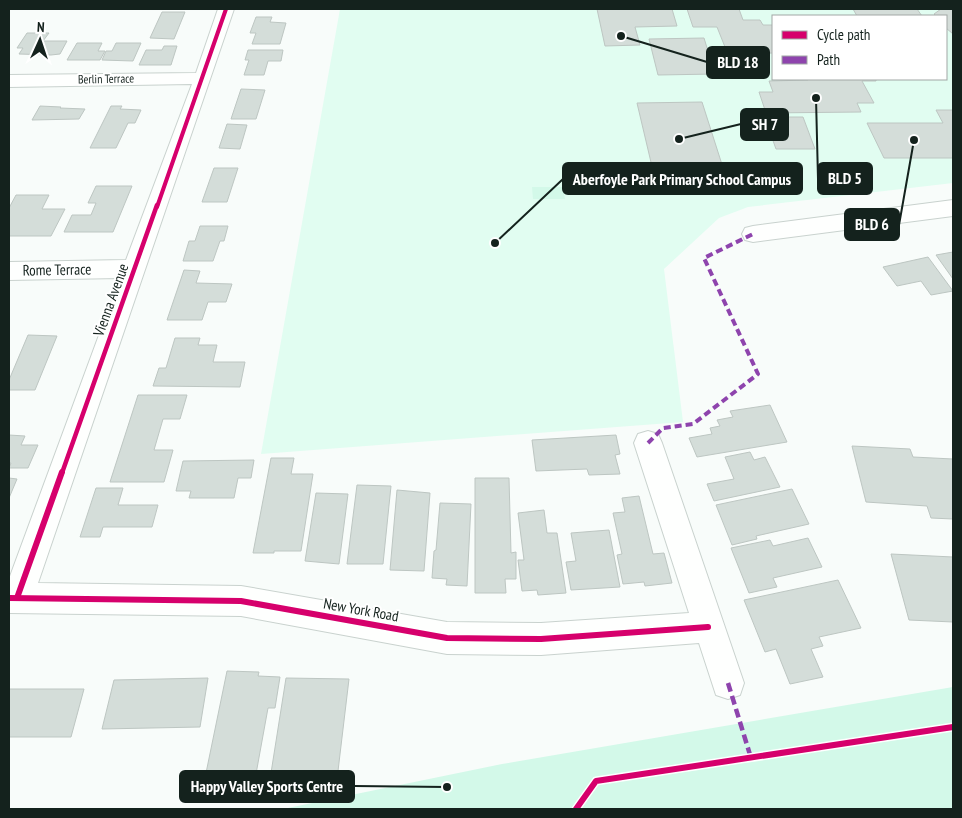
<svg xmlns="http://www.w3.org/2000/svg" width="962" height="818" font-family="'PT Sans Narrow',sans-serif">
  <rect width="100%" height="100%" fill="#f8fcfa"/>
  <path fill="#e1fdf1" fill-rule="evenodd" d="M340 9H953V183L748 207 719 218 664 269 683 422 261 454ZM773 16H946V79H773Z"/>
  <g fill="#d3f9e9">
    <polygon points="532,187 563,187 565,199 533,199"/>
    <polygon points="953,687 953,809 283,809 502,764"/>
  </g>
  <g fill="#d4ddd9" stroke="#bdc6c2">
    <polygon points="597,9 672,9 677,26 635,27 640,45 605,46"/>
    <polygon points="687,9 739,9 743,20 760,20 763,25 773,25 773,53 739,54 736,47 725,47 717,27 693,27"/>
    <polygon points="853,9 917,9 922,16 857,16"/>
    <polygon points="941,9 953,9 953,34 946,28 946,16 936,16 934,14"/>
    <polygon points="162,12 185,12 174,39 150,38"/>
    <polygon points="256,17 272,17 270,22 286,23 280,44 252,44 256,33 250,33"/>
    <polygon points="27,33 49,33 43,41 67,41 60,54 51,55 19,54 23,48 17,48"/>
    <polygon points="704,38 715,74 658,75 649,39"/>
    <polygon points="77,43 102,43 98,51 105,51 100,60 67,60"/>
    <polygon points="116,43 141,43 133,61 102,60 106,51 112,51"/>
    <polygon points="164,46 177,46 171,65 139,65 146,50 162,50"/>
    <polygon points="248,50 283,50 281,61 268,61 264,75 244,75 249,60 245,60"/>
    <polygon points="807,79 876,79 876,81 862,81 874,103 857,103 861,112 766,113 759,92 773,92 769,81 808,80"/>
    <polygon points="241,89 265,90 256,119 231,119"/>
    <polygon points="702,102 725,174 654,175 637,103"/>
    <polygon points="40,106 61,107 60,108 85,109 79,119 32,120"/>
    <polygon points="111,106 122,106 120,109 141,110 135,123 128,123 116,148 90,148"/>
    <polygon points="936,110 953,110 953,158 884,158 867,123 943,123"/>
    <polygon points="748,117 803,117 815,149 776,149 771,135 754,135"/>
    <polygon points="227,124 247,125 240,149 219,148"/>
    <polygon points="214,168 238,168 227,202 202,202"/>
    <polygon points="96,186 132,186 113,232 64,232 72,215 91,215 96,203 88,203"/>
    <polygon points="16,195 49,195 42,209 65,209 51,236 9,236 9,208"/>
    <polygon points="200,226 228,226 224,241 220,241 213,261 183,261 189,241 195,241"/>
    <polygon points="953,252 953,279 936,255"/>
    <polygon points="928,257 953,291 931,295 921,281 897,286 883,267"/>
    <polygon points="184,270 200,271 196,283 232,284 226,302 208,302 202,320 167,320"/>
    <polygon points="28,335 57,336 35,390 9,390 9,380"/>
    <polygon points="175,338 200,338 198,345 217,345 213,362 245,362 240,387 153,386 159,368 166,368"/>
    <polygon points="138,395 187,395 180,419 163,419 154,450 173,450 164,482 110,482"/>
    <polygon points="770,405 787,442 697,457 689,438 712,434 710,428 720,426 717,420 733,417 730,411"/>
    <polygon points="9,435 25,436 21,445 38,445 28,468 9,468 11,463 9,463"/>
    <polygon points="616,435 620,454 615,455 620,474 589,475 587,469 536,471 532,440"/>
    <polygon points="852,446 910,449 913,457 953,459 953,519 931,518 927,506 866,502"/>
    <polygon points="750,452 754,460 765,457 780,487 714,501 707,484 734,479 725,457"/>
    <polygon points="271,458 294,458 291,474 313,474 301,551 274,551 274,553 253,553"/>
    <polygon points="254,460 251,478 238,478 234,498 189,498 191,491 176,491 183,461"/>
    <polygon points="9,478 17,479 9,498"/>
    <polygon points="475,478 509,478 511,553 516,552 516,579 505,579 506,593 475,593"/>
    <polygon points="357,485 391,486 383,564 347,564"/>
    <polygon points="96,488 123,488 118,505 158,505 152,527 103,527 100,537 80,537"/>
    <polygon points="792,489 809,524 756,536 757,539 732,545 716,505"/>
    <polygon points="397,490 430,493 424,571 390,570"/>
    <polygon points="316,493 348,494 339,564 305,561"/>
    <polygon points="639,496 653,554 664,553 672,583 645,586 644,582 623,584 617,555 622,554 613,513 625,512 622,498"/>
    <polygon points="440,503 471,504 467,586 446,585 447,579 432,578 434,551 436,550"/>
    <polygon points="544,510 547,533 557,533 566,593 538,595 537,590 522,591 518,560 524,560 518,513"/>
    <polygon points="609,530 620,587 571,590 566,562 576,561 571,533"/>
    <polygon points="808,538 822,567 773,578 777,587 749,593 731,548 770,540 773,546"/>
    <polygon points="891,554 953,557 953,622 909,620"/>
    <polygon points="838,580 861,628 819,637 823,646 811,649 823,677 790,684 776,649 765,652 744,600"/>
    <polygon points="227,671 259,672 258,676 280,677 275,708 268,708 256,774 206,773"/>
    <polygon points="208,678 200,727 102,729 114,680"/>
    <polygon points="286,678 349,679 338,771 331,780 313,780 311,794 268,792"/>
    <polygon points="9,689 84,689 71,737 9,737"/>
  </g>
  <g fill="none" stroke-linecap="round" stroke-linejoin="round">
    <defs>
      <g id="minor">
        <polygon points="218,9 234,9 38,583 241,586 447,622 541,623 689,613 634,443 638,434 648,431 658,434 662,443 744,683 740,695 728,699 716,695 699,643 541,655 447,654 241,616 9,613 9,579 120,278 9,280 9,262 126,260 192,84 9,87 9,75 196,73"/>
        <polygon points="953,200 953,216 753,242 745,240 742,234 745,228 753,226"/>
      </g>
    </defs>
    <use href="#minor" stroke="#c9d2ce" stroke-width="2"/>
    <use href="#minor" fill="#fefffe" fill-rule="evenodd"/>
    <polyline stroke="#8e44ad" stroke-width="4" stroke-dasharray="7 4" stroke-linecap="butt" points="648,443 663,428 693,424 758,374 704,258 753,234"/>
    <polyline stroke="#8e44ad" stroke-width="4.5" stroke-dasharray="9 4.5" stroke-linecap="butt" points="728,683 751,758"/>
    <defs>
      <polyline id="cycleway-far2" points="157,207 226,9"/>
      <polyline id="cycleway-far1" points="62,473 157,205"/>
      <g id="cycleway">
        <polyline points="9,598 241,601 447,638 541,639 708,627"/>
        <polyline points="17,598 62,472"/>
        <polyline points="576,809 596,781 953,727"/>
      </g>
    </defs>
    <use href="#cycleway-far2" stroke="#fff" stroke-width="6"/>
    <use href="#cycleway-far1" stroke="#fff" stroke-width="8"/>
    <use href="#cycleway" stroke="#fff" stroke-width="9"/>
    <use href="#cycleway-far2" stroke="#d6006c" stroke-width="4"/>
    <use href="#cycleway-far1" stroke="#d6006c" stroke-width="4.5"/>
    <use href="#cycleway" stroke="#d6006c" stroke-width="6"/>
  </g>
  <g text-anchor="middle" stroke-width="4" stroke-linejoin="round" paint-order="stroke">
    <g font-size="12" fill="#14221d" stroke="#fff">
      <text transform="translate(106 79) rotate(-1)" y="4">Berlin Terrace</text>
    </g>
    <g font-size="15" fill="#14221d" stroke="#fff">
      <text transform="translate(57 270) rotate(-1)" y="5">Rome Terrace</text>
      <text transform="translate(111 300) rotate(-70)" y="5">Vienna Avenue</text>
      <text transform="translate(361 610) rotate(10)" y="5">New York Road</text>
    </g>
  </g>
  <path fill="none" stroke="#14221d" stroke-width="2" d="M621 36L707 62M679 139L741 124M816 98L818 179M495 243L563 179M914 140L899 225M447 787L354 786"/>
  <g fill="#14221d" stroke="#fff" stroke-width="2">
    <circle cx="621" cy="36" r="5"/>
    <circle cx="679" cy="139" r="5"/>
    <circle cx="816" cy="98" r="5"/>
    <circle cx="495" cy="243" r="5"/>
    <circle cx="914" cy="140" r="5"/>
    <circle cx="447" cy="787" r="5"/>
  </g>
  <g fill="#14221d" stroke="#14221d" stroke-width="2">
    <rect x="707" y="47" width="62" height="31" rx="5"/>
    <rect x="741" y="109" width="47" height="31" rx="5"/>
    <rect x="818" y="163" width="54" height="31" rx="5"/>
    <rect x="563" y="163" width="239" height="31" rx="5"/>
    <rect x="845" y="209" width="54" height="31" rx="5"/>
    <rect x="180" y="771" width="174" height="31" rx="5"/>
  </g>
  <g font-size="16" text-anchor="middle" font-weight="bold" fill="#fff">
    <text x="738" y="68">BLD 18</text>
    <text x="765" y="130">SH 7</text>
    <text x="845" y="184">BLD 5</text>
    <text x="682" y="185">Aberfoyle Park Primary School Campus</text>
    <text x="872" y="230">BLD 6</text>
    <text x="267" y="792">Happy Valley Sports Centre</text>
  </g>
  <rect width="962" height="818" fill="none" stroke="#14221d" stroke-width="20"/>
  <rect x="772" y="15" width="175" height="65" fill="#ffffff" stroke="#a1a7a5"/>
  <rect x="782" y="31" width="25" height="8" fill="#d6006c" stroke="#a1a7a5"/>
  <text x="817" y="40" font-size="15" fill="#14221d">Cycle path</text>
  <rect x="782" y="56" width="25" height="8" fill="#8e44ad" stroke="#a1a7a5"/>
  <text x="817" y="65" font-size="15" fill="#14221d">Path</text>
  <g transform="translate(40 40) rotate(3)" stroke="#ffffff" stroke-width="4" paint-order="stroke">
  <path d="M0-4L9 19L0 12L-9 19Z" fill="#14221d"/>
  <text y="-8" font-size="14" font-weight="bold" text-anchor="middle" fill="#14221d">N</text>
  </g>
</svg>
